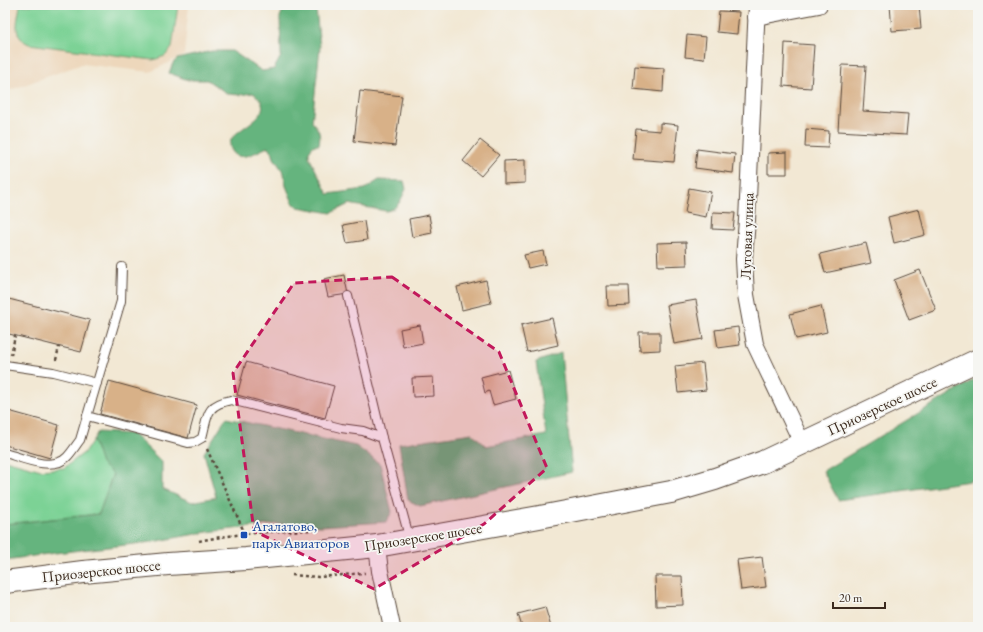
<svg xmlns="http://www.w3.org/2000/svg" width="983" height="632" font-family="'EB Garamond',serif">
  <rect width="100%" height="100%" fill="#f6f6f2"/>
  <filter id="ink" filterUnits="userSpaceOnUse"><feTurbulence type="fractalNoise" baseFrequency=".025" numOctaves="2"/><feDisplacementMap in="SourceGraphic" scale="8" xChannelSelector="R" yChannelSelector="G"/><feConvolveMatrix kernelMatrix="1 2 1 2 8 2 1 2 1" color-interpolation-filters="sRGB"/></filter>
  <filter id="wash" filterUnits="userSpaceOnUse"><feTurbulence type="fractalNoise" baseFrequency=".012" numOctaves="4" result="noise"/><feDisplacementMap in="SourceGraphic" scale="16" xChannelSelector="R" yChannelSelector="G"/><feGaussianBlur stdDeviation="0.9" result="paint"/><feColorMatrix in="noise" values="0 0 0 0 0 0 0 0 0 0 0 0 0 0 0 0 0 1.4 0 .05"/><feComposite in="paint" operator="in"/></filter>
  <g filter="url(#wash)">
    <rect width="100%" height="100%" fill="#f2e8d4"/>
    <polygon fill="#edd7bb" points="5,5 189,5 184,55 150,72 82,64 5,92"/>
    <g fill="#7cd295" stroke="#5c7e5a">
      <path d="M20 5H178L172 48 165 56 153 60 29 44C11 36 18 21 20 5Z"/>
      <polygon points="93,440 101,463 113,473 99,514 5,524 5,460 41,470 64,468 85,452"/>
    </g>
    <g fill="#65b47e" stroke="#506f4e">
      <path d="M285 5H307L316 9 320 47 312 122C319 129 321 134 319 145H314L309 151V157L328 194 365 189 379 180 404 181 406 189C401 199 399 209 386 211L349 204 331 213 298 207 293 203 286 186 284 173 274 158 272 151 268 147C257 151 238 165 231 149 229 145 230 142 232 138 242 125 280 112 253 93L240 95 228 94 207 80H188L169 73 173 63 177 59 212 51H232L262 71 274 69 281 56 280 17Z"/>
      <polygon points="561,353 572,472 420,506 408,500 399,444 472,433 486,446 546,435 536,362"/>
      <polygon points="978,377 978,477 970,481 838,500 823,471"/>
      <polygon points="226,418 356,446 380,464 392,512 386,522 321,526 277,524 207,532 152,542 55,553 5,560 5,524 99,514 113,474 101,464 93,440 98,432 133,434 162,462 162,489 192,502 216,497 204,453"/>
    </g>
    <g id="blocks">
      <g fill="#d8b188">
        <polygon points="890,5 919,5 921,29 892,31"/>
        <polygon points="719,11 739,12 737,34 717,32"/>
        <polygon points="687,35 706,37 704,59 685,57"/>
        <polygon points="785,43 814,45 811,88 783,86"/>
        <polygon points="842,65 866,66 863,111 908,114 906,135 838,131"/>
        <polygon points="635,66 664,68 663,92 633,89"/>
        <polygon points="360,91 402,96 395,146 354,141"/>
        <polygon points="660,123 678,125 674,162 633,159 636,129 660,131"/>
        <polygon points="806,129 829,131 828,148 805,147"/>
        <polygon points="480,140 499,155 481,176 463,161"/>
        <polygon points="697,149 735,154 733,173 695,168"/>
        <polygon points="787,152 787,174 768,174 768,153"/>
        <polygon points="525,160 525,183 504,184 504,161"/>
        <polygon points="689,188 711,192 706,217 685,213"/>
        <polygon points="919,209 925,235 894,243 888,217"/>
        <polygon points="713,212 735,213 733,230 712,229"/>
        <polygon points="429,215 432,233 412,237 409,219"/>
        <polygon points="364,221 367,240 347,243 343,225"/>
        <polygon points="686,242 687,265 658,266 657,243"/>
        <polygon points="866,243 871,263 825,273 820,254"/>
        <polygon points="543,251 546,264 528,268 524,255"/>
        <polygon points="920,270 936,310 909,320 894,280"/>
        <polygon points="344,275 348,294 328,297 324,279"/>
        <polygon points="486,280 491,303 462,310 457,287"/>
        <polygon points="607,286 629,286 630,305 608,306"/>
        <polygon points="5,298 90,320 81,352 5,333"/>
        <polygon points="696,300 703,339 674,344 667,305"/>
        <polygon points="821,306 827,332 796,339 790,314"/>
        <polygon points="552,318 558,345 527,352 521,325"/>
        <polygon points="420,325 423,343 403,347 400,329"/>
        <polygon points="738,327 740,345 718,348 715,330"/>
        <polygon points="639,332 660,332 660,350 640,351"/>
        <polygon points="246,362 334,386 325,418 237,395"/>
        <polygon points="703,363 706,390 678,393 675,366"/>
        <polygon points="508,370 516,399 493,405 489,391 485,393 481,377"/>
        <polygon points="433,377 434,396 413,397 412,378"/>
        <polygon points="109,381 197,405 188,438 100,414"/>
        <polygon points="5,410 59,425 50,458 5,445"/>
        <polygon points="762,557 766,587 741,590 737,560"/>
        <polygon points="655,576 682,576 683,605 656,606"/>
        <polygon points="545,607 551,627 522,627 518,614"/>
      </g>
    </g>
  </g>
  <g filter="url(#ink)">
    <use href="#blocks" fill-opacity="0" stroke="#564639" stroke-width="1"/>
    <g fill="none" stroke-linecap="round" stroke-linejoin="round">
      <defs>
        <g id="lane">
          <polyline points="348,296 382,438 410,540"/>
          <polyline points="5,365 53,372 97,383"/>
          <path d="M87 416 188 443 195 442 202 438C208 416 205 405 231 400L341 428 363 431 382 438"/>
          <path d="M5 453C22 458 53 472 67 457 72 452 76 445 80 440L121 301 122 267"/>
        </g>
        <g id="street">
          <polyline points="757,5 747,220 744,259 746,295 755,344 802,443"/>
          <polyline points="756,17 819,5"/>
          <polyline points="377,546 380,571 392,627"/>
        </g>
        <polyline id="primary" points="5,582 83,572 168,564 246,559 377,546 545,516 671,492 715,479 763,462 978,360"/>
      </defs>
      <use href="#lane" stroke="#564639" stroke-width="10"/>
      <use href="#street" stroke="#564639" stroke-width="18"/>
      <use href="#primary" stroke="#564639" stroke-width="24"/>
      <g stroke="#564639" stroke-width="2.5" stroke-dasharray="3 3" stroke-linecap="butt">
        <polyline points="11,355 15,336"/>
        <polyline points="56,360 59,347"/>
        <polyline points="207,449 245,534"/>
        <path d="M199 541C237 533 277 531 315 530V532"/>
        <polyline points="292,575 318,577 365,573"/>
      </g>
      <use href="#lane" stroke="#fff" stroke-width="8"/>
      <use href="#street" stroke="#fff" stroke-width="16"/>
      <use href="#primary" stroke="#fff" stroke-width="22"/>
    </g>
  </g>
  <path fill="#c2185b" fill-opacity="0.2" stroke="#c2185b" stroke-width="3" stroke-dasharray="8 5" stroke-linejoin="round" d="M392 277 499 352 547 468 484 524 374 589 254 531 233 373 294 283Z"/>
  <rect fill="#1a4fb4" stroke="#f6f6f2" stroke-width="1.5" x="240" y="531" width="8" height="8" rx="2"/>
  <g text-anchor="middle" stroke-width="3.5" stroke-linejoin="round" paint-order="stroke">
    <g font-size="15" fill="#3b2a1e" stroke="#f6f6f2">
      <text transform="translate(747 236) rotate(-88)" y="5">Луговая улица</text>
      <text transform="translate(882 406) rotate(-25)" y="5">Приозерское шоссе</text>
      <text transform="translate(423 537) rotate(-9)" y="5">Приозерское шоссе</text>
      <text transform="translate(101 571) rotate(-6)" y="5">Приозерское шоссе</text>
    </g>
    <g font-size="15" fill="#164399" stroke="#f6f6f2" text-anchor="start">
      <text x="252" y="531">Агалатово,<tspan x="252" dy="17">парк Авиаторов</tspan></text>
    </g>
  </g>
  <rect width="983" height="632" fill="none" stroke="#f6f6f2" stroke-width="20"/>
  <path d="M833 602v6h52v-6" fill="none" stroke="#3b2a1e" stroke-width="2"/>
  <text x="839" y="602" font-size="12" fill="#3b2a1e" stroke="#f6f6f2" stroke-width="3" paint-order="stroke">20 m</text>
</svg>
